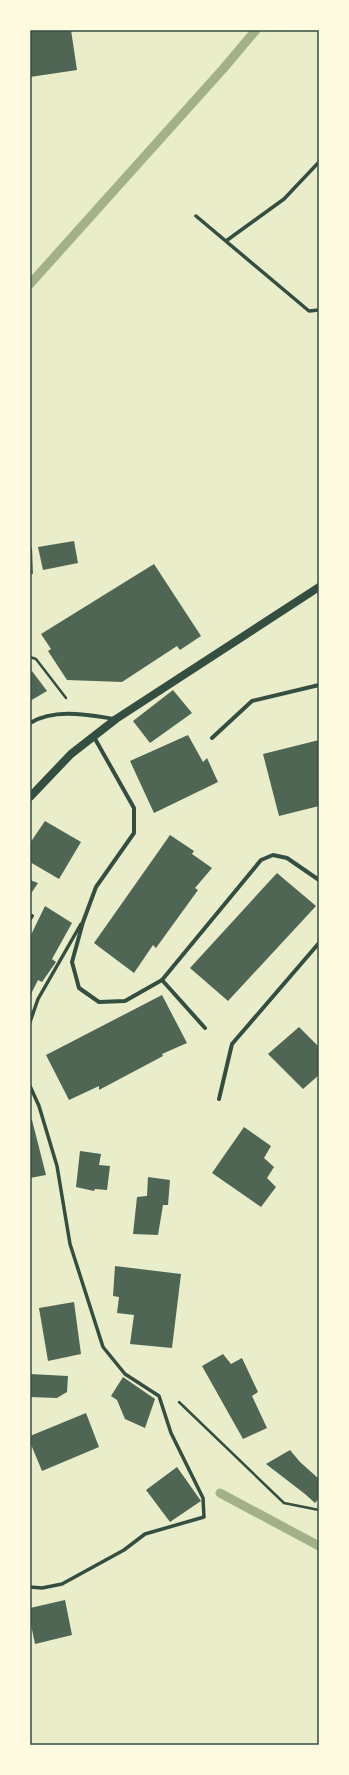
<svg xmlns="http://www.w3.org/2000/svg" width="349" height="1775" font-family="'Noto Sans',sans-serif">
  <rect width="100%" height="100%" fill="#e9edc9"/>
  <g fill="none" stroke-linecap="round" stroke-linejoin="round">
    <g stroke="#a3b18a" stroke-width="9">
      <polyline points="30,284 223,69 256,30"/>
      <polyline points="220,1493 319,1546"/>
    </g>
  </g>
  <g fill="#4f6655">
    <polygon points="30,30 71,30 77,70 30,77"/>
    <polygon points="74,541 78,563 43,570 38,547"/>
    <polygon points="30,548 32,548 33,574 30,574"/>
    <polygon points="154,564 201,636 180,650 177,646 122,682 67,680 48,651 51,649 41,634"/>
    <polygon points="32,671 47,691 30,701 30,672"/>
    <polygon points="173,690 192,713 150,743 133,721"/>
    <polygon points="188,735 203,762 207,758 218,782 154,813 130,761"/>
    <polygon points="319,740 319,806 279,816 263,754"/>
    <polygon points="45,821 81,842 59,879 30,862 30,843"/>
    <polygon points="170,835 194,851 192,854 212,868 195,888 198,890 156,948 153,945 134,973 94,943"/>
    <polygon points="277,873 316,906 228,1001 190,968"/>
    <polygon points="30,880 38,883 30,895"/>
    <polygon points="45,906 72,923 52,959 56,962 42,982 38,980 30,996 30,937"/>
    <polygon points="162,995 187,1043 162,1054 163,1056 99,1090 99,1086 69,1100 46,1055"/>
    <polygon points="299,1027 319,1047 319,1075 303,1089 268,1054"/>
    <polygon points="32,1120 46,1175 30,1178 30,1121"/>
    <polygon points="244,1127 271,1146 264,1158 274,1167 267,1178 276,1187 261,1207 212,1173"/>
    <polygon points="80,1151 101,1154 99,1165 110,1166 107,1190 95,1189 94,1191 76,1187"/>
    <polygon points="148,1177 170,1180 168,1205 163,1205 158,1235 133,1234 137,1197 147,1196"/>
    <polygon points="115,1266 181,1274 172,1348 130,1344 134,1315 117,1313 119,1297 113,1296"/>
    <polygon points="74,1302 81,1354 48,1361 39,1308"/>
    <polygon points="223,1354 231,1364 242,1358 258,1392 252,1396 267,1428 243,1439 202,1366"/>
    <polygon points="30,1374 68,1376 67,1392 57,1398 30,1397"/>
    <polygon points="123,1377 155,1399 145,1428 125,1419 117,1400 111,1396"/>
    <polygon points="86,1413 99,1447 42,1471 30,1442 30,1436"/>
    <polygon points="290,1450 300,1462 319,1479 319,1498 315,1503 305,1494 266,1464"/>
    <polygon points="177,1467 201,1501 170,1522 146,1490"/>
    <polygon points="65,1600 72,1635 35,1644 30,1620 30,1608"/>
  </g>
  <g fill="none" stroke-linecap="round" stroke-linejoin="round">
    <g stroke="#344e41" stroke-width="2.5">
      <polyline points="30,657 36,659 66,698"/>
      <polyline points="179,1402 284,1503 319,1510"/>
    </g>
    <g stroke="#344e41" stroke-width="3.5">
      <polyline points="196,216 309,311 319,310"/>
      <polyline points="226,241 284,199 319,162"/>
      <polyline points="30,1022 38,999 81,924"/>
      <polyline points="30,1086 39,1106 57,1166 70,1244 103,1347 125,1374 159,1396 171,1433 203,1498 204,1517 145,1534 124,1550 62,1584 42,1588 30,1587"/>
    </g>
    <g stroke="#344e41" stroke-width="4">
      <path d="M30 723C55 708 88 715 115 719"/>
      <polyline points="94,737 134,808 134,833 96,887 83,922 72,962 79,988 99,1002 125,1001 162,980 261,860 273,855 287,858 319,880"/>
      <polyline points="212,738 252,701 319,685"/>
      <polyline points="30,919 32,916"/>
      <polyline points="162,980 205,1028"/>
      <polyline points="219,1099 232,1044 319,943"/>
    </g>
    <polyline stroke="#344e41" stroke-width="8" points="30,797 71,754 116,719 319,587"/>
  </g>
  <rect width="349" height="1775" fill="none" stroke="#fefae0" stroke-width="62"/>
  <rect x="31" y="31" width="287" height="1713" fill="none" stroke="#344e41" stroke-width="1.5"/>
</svg>
